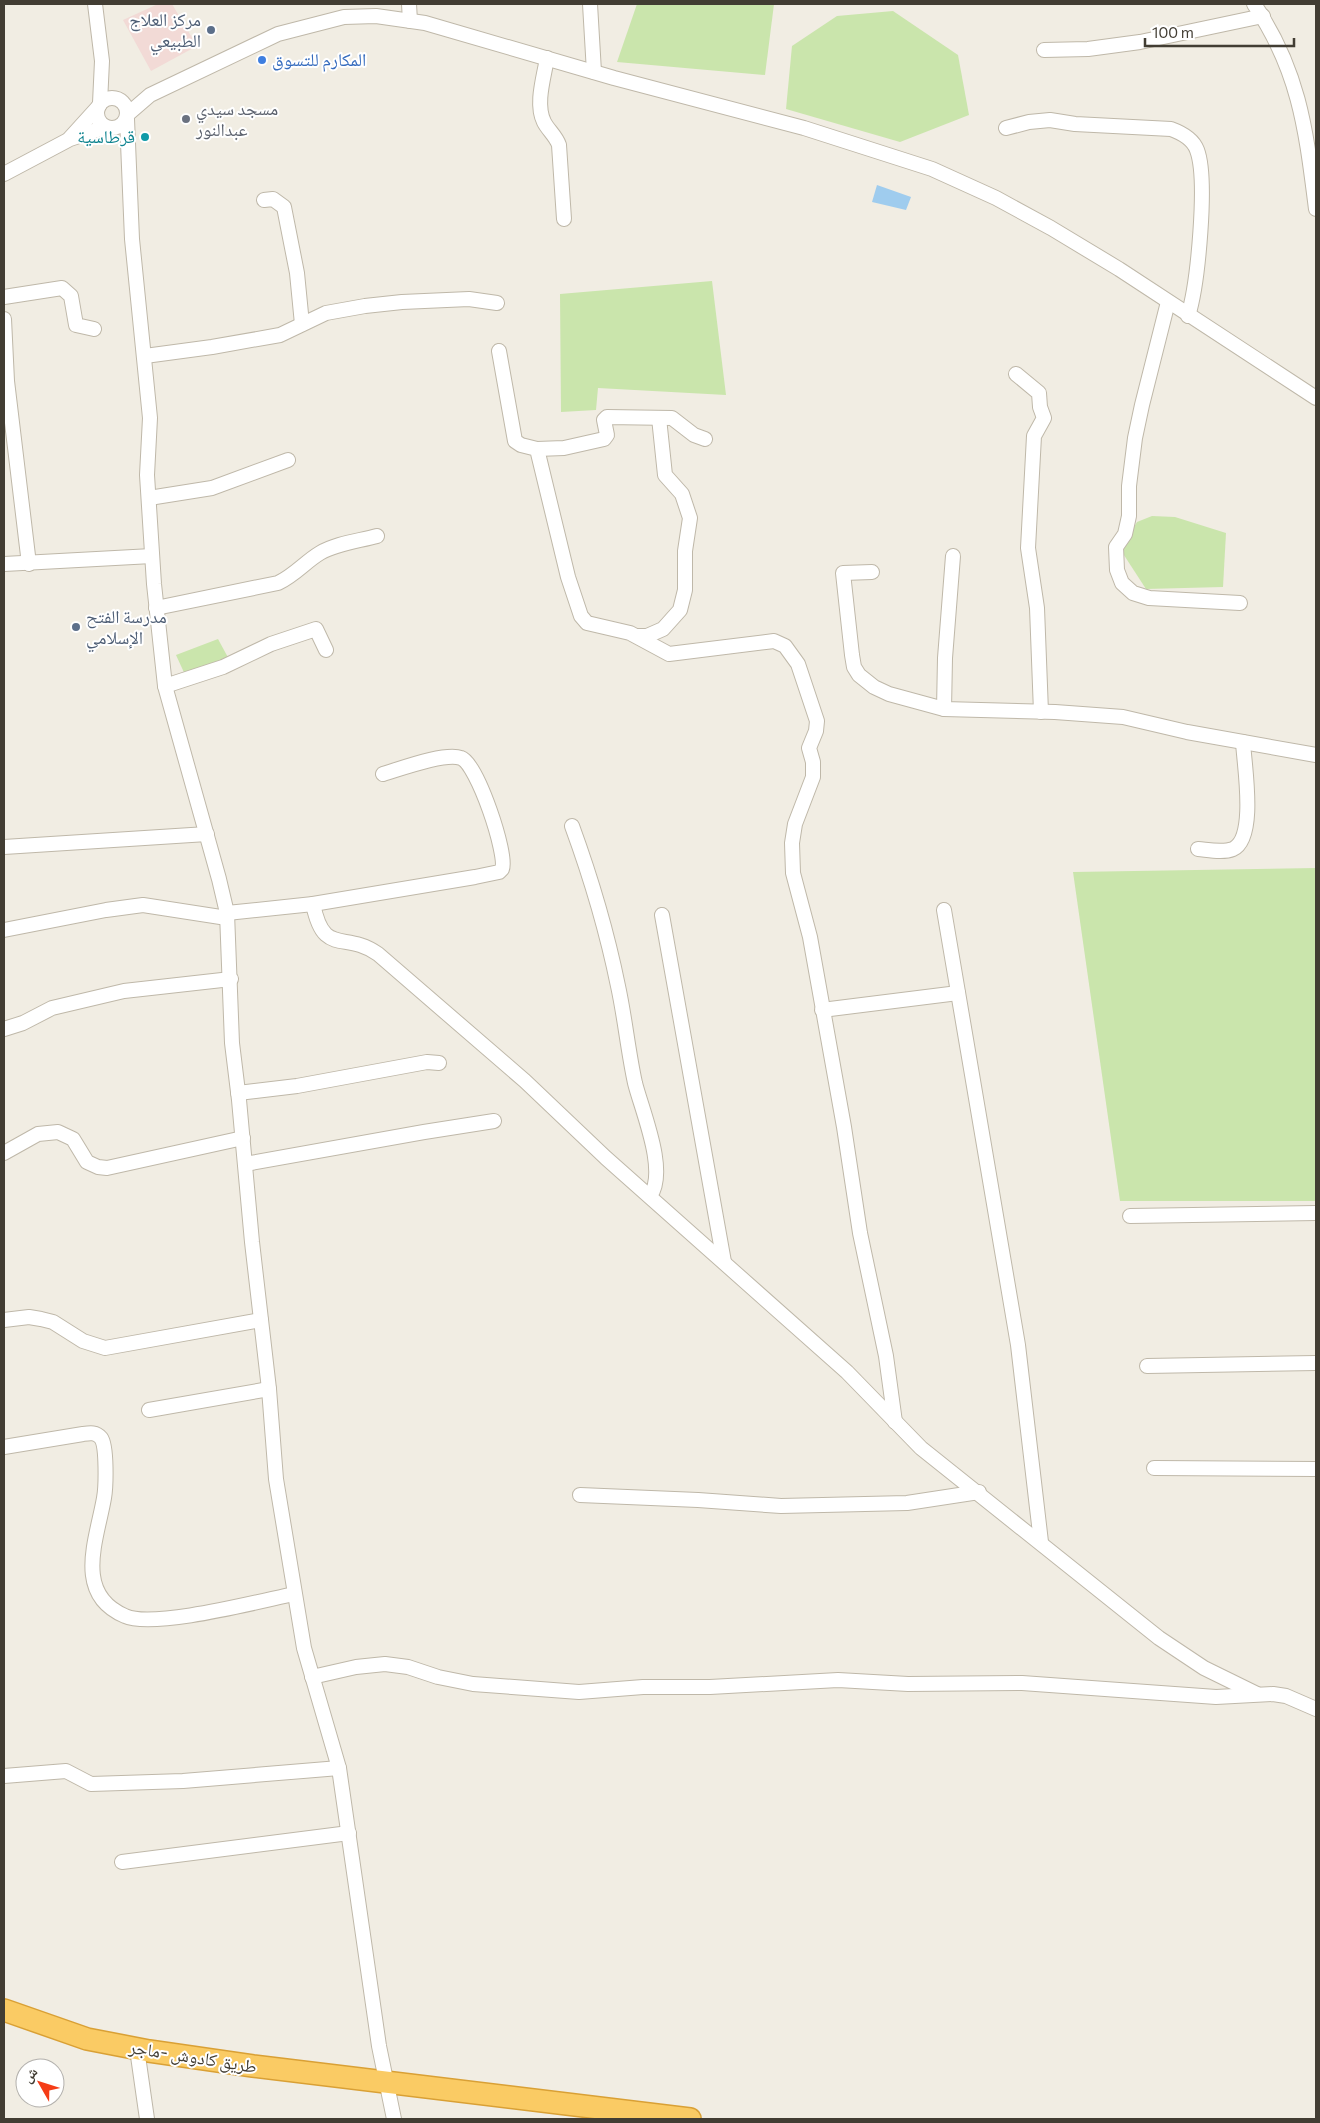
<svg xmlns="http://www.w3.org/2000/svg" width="1320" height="2123" font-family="Commissioner,'Noto Naskh Arabic',sans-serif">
  <rect width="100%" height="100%" fill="#f1ede3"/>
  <polygon fill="#f2dad6" points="158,4 172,4 197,46 151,71 123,20"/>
  <g fill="#cae5ac">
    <polygon points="637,4 774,4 765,75 617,62"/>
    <polygon points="893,11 958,55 969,115 900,142 786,109 792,46 837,16"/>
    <polygon points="712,281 726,395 598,388 596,410 561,412 560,294"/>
    <polygon points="1152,516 1175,517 1226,533 1223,587 1146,589 1120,549 1137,522"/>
    <polygon points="218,639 231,663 187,679 176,655"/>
    <polygon points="1316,868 1316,1201 1120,1201 1073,872"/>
  </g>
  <polygon fill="#9fccee" points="877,185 911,197 906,210 872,202"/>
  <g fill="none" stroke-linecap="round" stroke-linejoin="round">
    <defs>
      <g id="minor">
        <polyline points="95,4 102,61 100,103"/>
        <polyline points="409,4 410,21"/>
        <polyline points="590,4 594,72"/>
        <path d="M1254 4C1300 72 1306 131 1316 209"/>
        <polyline points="1044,50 1088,49 1140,42 1263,16"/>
        <path d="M547 58C544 77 535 104 544 122 548 130 556 136 559 145L564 219"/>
        <circle cx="112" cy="113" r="15"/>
        <polyline points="128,114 150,95 278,34 344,17 376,16 425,23 614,78 804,128 932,169 996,198 1051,228 1119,269 1316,398"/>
        <polyline points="127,119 132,239 150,418 147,475 154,584 165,686 219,879 227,913 232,1043 239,1100 252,1242 269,1389 276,1479 304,1648 339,1768 379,2046 394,2119"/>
        <path d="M1006 128 1029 122 1050 120 1075 124 1171 129C1182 133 1193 139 1197 150 1208 179 1198 284 1188 316"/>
        <polyline points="70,138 99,106"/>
        <polyline points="4,174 70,139 106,127"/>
        <polyline points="264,200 273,199 284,207 297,273 302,324"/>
        <polyline points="4,297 62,288 71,296 76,325 94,329"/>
        <polyline points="1168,302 1142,405 1135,438 1129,486 1129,516 1125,534 1116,547 1117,570 1122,583 1133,593 1149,598 1240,603"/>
        <polyline points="4,319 7,381 29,564"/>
        <polyline points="499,351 515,441 521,445 537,449 568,577 581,616 587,623 630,633 669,654 774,641 785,646 798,664 817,721 816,731 809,748 813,762 813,777 795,824 792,843 793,873 810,937 844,1127 860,1233 886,1356 895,1422"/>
        <polyline points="145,356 212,347 280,335 326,313 365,306 402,302 469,299 497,303"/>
        <polyline points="1016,374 1039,393 1040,407 1044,418 1034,436 1028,548 1037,608 1041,712"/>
        <polyline points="537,449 564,448 604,439 607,435 604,420 607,417 672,418 694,435 705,439"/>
        <polyline points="149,498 212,488 288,460"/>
        <polyline points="4,564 152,556"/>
        <polyline points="872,572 843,573 852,655 854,667 859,675 874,687 889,694 944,709 1055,712 1123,717 1187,732 1316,755"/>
        <path d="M156 608 278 583C295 575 305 562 320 553 337 543 359 541 377 536"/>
        <polyline points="637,636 647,636 663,629 680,610 685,590 685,551 690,518 682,494 665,475 659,418"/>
        <polyline points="165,686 223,667 271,644 316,629 326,650"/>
        <polyline points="944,709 945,658 953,556"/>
        <path d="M572 826C591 878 607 932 618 986 625 1018 628 1051 635 1083 642 1111 668 1171 650 1196"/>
        <polyline points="4,847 207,834"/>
        <path d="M1198 849C1209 850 1223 853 1233 849 1257 838 1244 764 1243 742"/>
        <path d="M313 904 475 877 499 872 502 869C508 855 477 763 461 758 445 752 400 769 383 774"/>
        <polyline points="944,910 1018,1345 1041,1542"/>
        <path d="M227 913 313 904C324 958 344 930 378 954L525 1081 606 1158 847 1372 921 1448 1159 1638 1204 1668 1257 1694"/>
        <polyline points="662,915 724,1262"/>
        <polyline points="4,930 106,910 143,905 227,918"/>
        <polyline points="822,1010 958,993"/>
        <polyline points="4,1029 23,1023 52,1008 124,991 231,979"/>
        <polyline points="238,1093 297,1086 427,1062 439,1063"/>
        <polyline points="4,1153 38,1134 58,1132 73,1139 87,1162 98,1167 107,1168 243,1138"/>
        <polyline points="245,1164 424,1132 494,1121"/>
        <polyline points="1130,1216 1316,1213"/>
        <polyline points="4,1320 29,1317 41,1319 53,1322 83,1341 105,1348 261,1320"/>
        <polyline points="1147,1366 1316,1363"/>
        <polyline points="149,1410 269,1389"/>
        <path d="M4 1447 83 1434C90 1433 96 1432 101 1438 107 1446 106 1487 104 1498 97 1539 73 1594 125 1616 153 1629 260 1601 294 1594"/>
        <polyline points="1154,1468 1316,1469"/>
        <polyline points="580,1495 698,1500 781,1506 907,1503 979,1492"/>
        <polyline points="312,1677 356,1667 385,1664 408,1667 438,1677 473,1684 579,1692 643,1687 710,1687 838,1680 908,1684 1022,1683 1216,1697 1273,1694 1286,1696 1316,1709"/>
        <polyline points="4,1776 66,1771 91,1784 183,1781 339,1768"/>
        <polyline points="122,1862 349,1833"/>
        <polyline points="137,2049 147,2119"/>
      </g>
      <polyline id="highway" points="4,2010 87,2039 149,2051 253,2066 690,2119"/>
    </defs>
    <use href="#minor" stroke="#bfb8a9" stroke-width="16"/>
    <use href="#highway" stroke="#d9a035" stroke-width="24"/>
    <use href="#minor" stroke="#fff" stroke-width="14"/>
    <use href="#highway" stroke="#facb64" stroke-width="21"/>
  </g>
  <g fill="#5c6f8a" stroke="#fff" stroke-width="2">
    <circle cx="211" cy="30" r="5"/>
    <circle cx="76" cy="627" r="5"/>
  </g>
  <circle fill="#3f7fe0" stroke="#fff" stroke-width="2" cx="262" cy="60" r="5"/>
  <circle fill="#6b7280" stroke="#fff" stroke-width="2" cx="186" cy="119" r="5"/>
  <circle fill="#0f9aa8" stroke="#fff" stroke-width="2" cx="145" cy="137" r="5"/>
  <g text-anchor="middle" stroke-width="4" stroke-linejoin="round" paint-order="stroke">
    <g font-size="18" fill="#4e5e75" stroke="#fff" text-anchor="end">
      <text x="201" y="26">مركز العلاج<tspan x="201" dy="21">الطبيعي</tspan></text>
      <text x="86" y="623" text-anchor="start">مدرسة الفتح<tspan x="86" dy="21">الإسلامي</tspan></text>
    </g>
    <g font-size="18" fill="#366cbe" stroke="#fff" text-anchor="start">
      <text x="272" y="66">المكارم للتسوق</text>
    </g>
    <g font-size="18" fill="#5b616d" stroke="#fff" text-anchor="start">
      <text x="196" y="115">مسجد سيدي<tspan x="196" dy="21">عبدالنور</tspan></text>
    </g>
    <g font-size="18" fill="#0d838f" stroke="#fff" text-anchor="end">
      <text x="135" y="143">قرطاسية</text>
    </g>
    <g font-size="18" fill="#423d33" stroke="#fff">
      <text transform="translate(193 2057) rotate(9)" y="6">طريق كادوش -ماجر</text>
    </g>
  </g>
  <rect width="1320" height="2123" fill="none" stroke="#423d33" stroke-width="10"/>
  <g transform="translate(40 2083) rotate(309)"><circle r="24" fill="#ffffff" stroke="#b3b1ad"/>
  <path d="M0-4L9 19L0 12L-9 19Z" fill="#f53c16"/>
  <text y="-8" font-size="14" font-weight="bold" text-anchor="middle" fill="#423d33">ش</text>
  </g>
  <path d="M1145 38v8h149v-8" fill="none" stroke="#423d33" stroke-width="2.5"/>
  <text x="1152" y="38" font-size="15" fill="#423d33" stroke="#ffffff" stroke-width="4" paint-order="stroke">100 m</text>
</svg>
